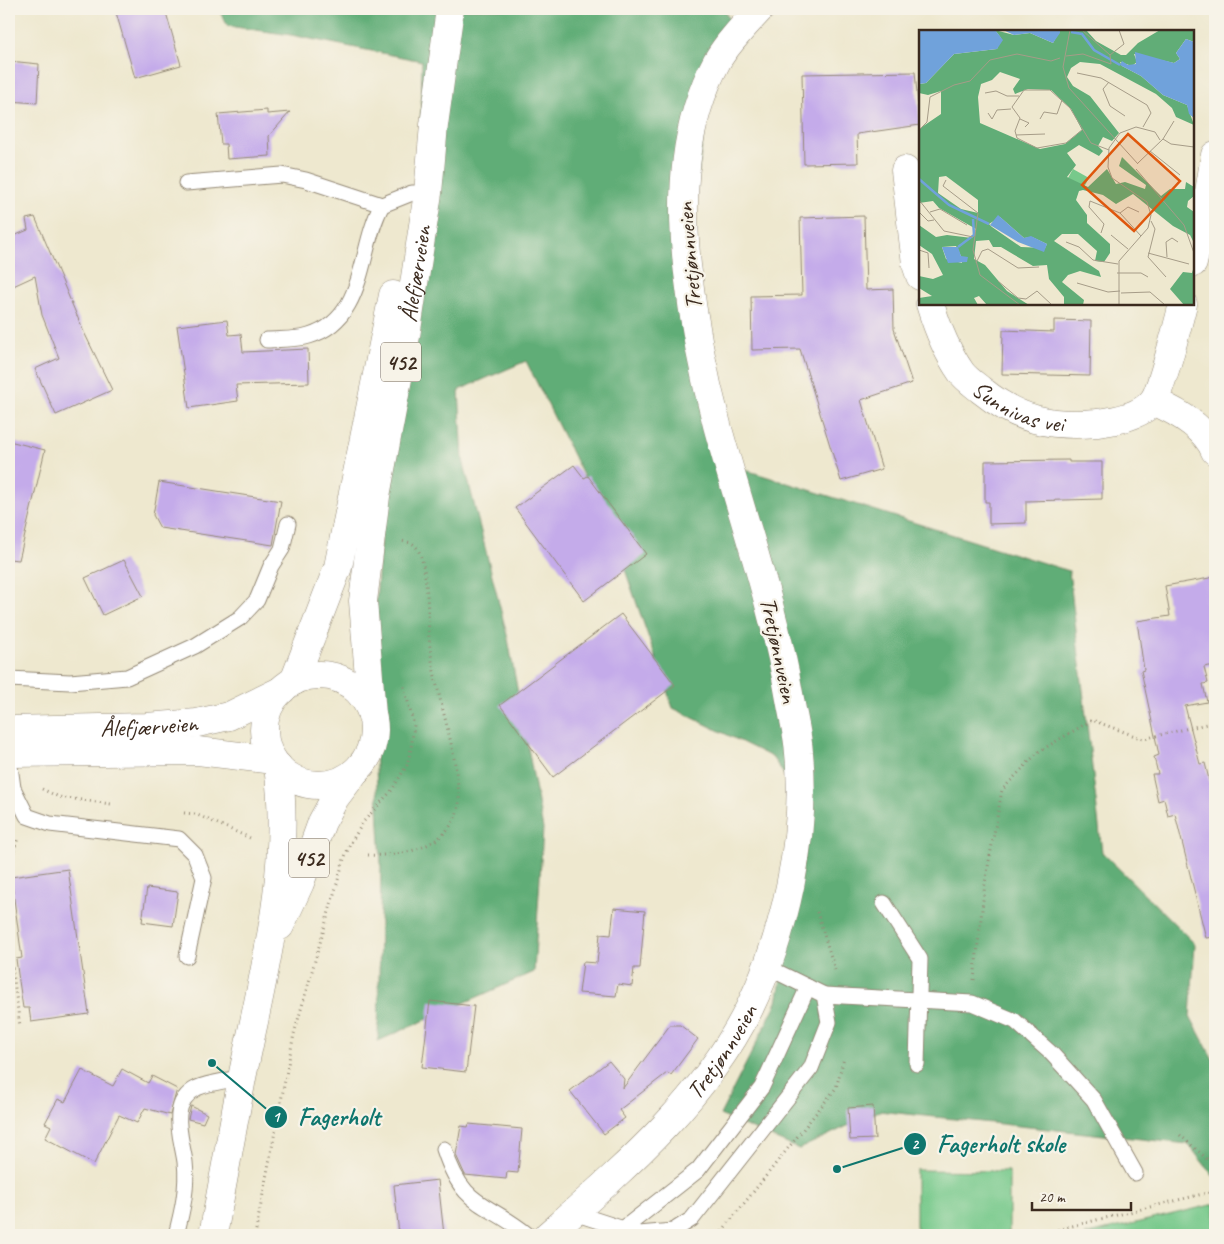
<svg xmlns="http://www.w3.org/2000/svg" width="1224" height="1244" font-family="Caveat,sans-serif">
  <rect width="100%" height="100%" fill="#f7f3e8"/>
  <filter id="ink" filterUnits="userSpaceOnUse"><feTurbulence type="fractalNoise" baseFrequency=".02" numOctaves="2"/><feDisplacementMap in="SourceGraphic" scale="10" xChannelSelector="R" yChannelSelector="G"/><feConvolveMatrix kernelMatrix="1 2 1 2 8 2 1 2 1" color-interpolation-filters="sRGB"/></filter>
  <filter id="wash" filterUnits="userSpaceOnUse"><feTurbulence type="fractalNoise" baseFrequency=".0096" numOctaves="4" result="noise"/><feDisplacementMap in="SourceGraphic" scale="20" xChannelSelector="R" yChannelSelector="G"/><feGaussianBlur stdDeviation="1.12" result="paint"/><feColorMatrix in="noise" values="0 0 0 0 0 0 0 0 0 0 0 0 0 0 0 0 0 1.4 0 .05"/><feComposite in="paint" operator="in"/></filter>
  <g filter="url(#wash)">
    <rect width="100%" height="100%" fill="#eee8cf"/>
    <g fill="#77c98b" stroke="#597a54">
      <polygon points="916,1170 1009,1171 1009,1235 916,1235"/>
      <polygon points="1215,1204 1215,1235 1085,1235"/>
    </g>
    <polygon fill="#61ad77" stroke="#4e6c4a" points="218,9 724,9 740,42 710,82 686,273 736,467 1069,571 1102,852 1195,944 1190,1016 1215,1063 1215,1178 1188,1144 879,1111 799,1149 720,1115 777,1002 812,815 772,757 673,708 613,535 526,361 459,390 463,460 508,639 543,829 534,972 378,1041 381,864 371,672 385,478 418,259 422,61 291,35 228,26"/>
    <g id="blocks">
      <g fill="#c4abea">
        <polygon points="115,9 165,9 181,65 135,78"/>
        <polygon points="9,61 39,64 37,103 9,101"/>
        <polygon points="915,72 920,125 857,134 858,163 804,164 802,74"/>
        <polygon points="267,110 267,114 290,112 269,136 270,156 227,159 226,144 221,144 218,114"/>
        <polygon points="864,216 866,290 893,289 894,329 912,383 861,400 882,469 841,481 800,349 752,350 751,296 802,295 800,218"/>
        <polygon points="35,217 83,330 112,390 56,415 35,369 59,358 42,315 35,276 9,288 9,238 28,230 26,219"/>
        <polygon points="227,320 229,335 241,334 243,352 308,349 309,383 236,385 238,401 189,408 177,326"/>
        <polygon points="1054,320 1091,321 1090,376 1002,374 1003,330 1054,332"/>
        <polygon points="9,441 45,450 19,560 9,559"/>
        <polygon points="1069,460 1069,462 1102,462 1102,499 1026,501 1026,523 989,524 989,502 985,502 985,461"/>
        <polygon points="574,465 584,478 588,476 646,554 584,601 515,508"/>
        <polygon points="159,482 281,501 273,545 160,528 153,515"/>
        <polygon points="124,560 143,596 103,615 85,578"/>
        <polygon points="1215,577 1215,665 1204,667 1208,683 1203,684 1207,702 1185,706 1200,764 1205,763 1211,788 1215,787 1215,937 1206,938 1175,814 1168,816 1164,799 1158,801 1152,774 1158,774 1154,757 1159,755 1142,675 1141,671 1144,670 1137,621 1170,616 1165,586"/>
        <polygon points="621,614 675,685 553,777 500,705"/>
        <polygon points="68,869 89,1014 31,1022 29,1008 23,1008 18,974 16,959 22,958 11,877"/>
        <polygon points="147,888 178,892 173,926 142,922"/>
        <polygon points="614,908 645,911 640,968 634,968 632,986 618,984 616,996 579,993 583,962 597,963 600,934 611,935"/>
        <polygon points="430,1001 474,1006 466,1072 422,1067"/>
        <polygon points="670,1025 680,1025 698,1039 671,1075 667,1073 619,1110 625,1118 604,1134 570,1091 609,1061 624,1079 623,1088"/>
        <polygon points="122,1069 148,1083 152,1076 177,1089 170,1115 145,1108 137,1123 119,1115 94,1164 45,1138 51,1126 45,1123 58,1099 65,1102 82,1070 113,1086"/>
        <polygon points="191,1106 207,1114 203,1123 188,1119"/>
        <polygon points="873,1106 875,1139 850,1140 848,1108"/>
        <polygon points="469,1124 522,1129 518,1173 507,1172 506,1179 465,1175 456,1155 461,1126 468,1127"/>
        <polygon points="438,1180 444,1235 399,1235 394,1185"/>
      </g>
    </g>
  </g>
  <g filter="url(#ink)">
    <use href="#blocks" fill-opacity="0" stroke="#948976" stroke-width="1"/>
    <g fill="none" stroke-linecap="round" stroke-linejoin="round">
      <defs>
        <g id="lane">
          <polyline points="186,183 282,175 306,180 382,205"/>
          <path d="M267 340C281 339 296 340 309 336 367 319 358 248 382 205L412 193H428"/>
          <polyline points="9,679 70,682 127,677 195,646 240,618 257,600 271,566 282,549 288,524"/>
          <polyline points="9,759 13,788 27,816 50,824 179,839 195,855 204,878 187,956"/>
          <polyline points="884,903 920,959 917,1064"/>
          <polyline points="824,995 972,1003 1015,1021 1052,1054 1094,1100 1135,1173"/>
          <path d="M444 1149C464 1210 485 1200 528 1235"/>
          <polyline points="574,1213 639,1234 673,1231 692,1219 811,1068 829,1022 824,995 767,967"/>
          <polyline points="623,1229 698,1170 762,1087 808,987"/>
          <path d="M176 1235C182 1212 188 1187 185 1162 182 1139 167 1103 197 1088 210 1082 228 1081 242 1077"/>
        </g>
        <g id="street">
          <polyline points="905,170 916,264 920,276"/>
          <polyline points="1193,263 1207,205 1215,155"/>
          <path id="s1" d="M930 304C937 327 947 352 961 372 966 379 975 385 981 390 1018 420 1050 427 1097 423 1115 421 1141 416 1153 401 1161 391 1179 320 1183 304"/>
          <path d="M1153 401C1176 411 1205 427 1215 451"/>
        </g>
        <g id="secondary">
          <path id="s2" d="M9 730 146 727 197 723 229 716 282 690"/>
          <polyline points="9,753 198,751 273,760"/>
          <path id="s3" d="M548 1235C624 1168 703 1101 749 1009 785 935 807 835 799 753 798 735 793 717 790 699 774 605 742 517 717 425 703 373 693 319 687 265 680 196 683 124 717 61 728 42 745 25 760 9"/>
        </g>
        <g id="primary">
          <circle cx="319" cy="730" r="55"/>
          <polyline points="294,681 338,567 393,295"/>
          <path id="s4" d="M372 715 363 601 376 496 406 336 428 193 434 125 450 9"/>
          <polyline points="280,926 300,883 322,822 335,798 354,773"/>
          <path d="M213 1235C223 1183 232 1130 242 1078 263 976 292 871 278 766"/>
        </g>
      </defs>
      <use href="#lane" stroke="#948976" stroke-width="17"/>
      <use href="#street" stroke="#948976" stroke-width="29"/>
      <use href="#secondary" stroke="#948976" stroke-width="29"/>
      <use href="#primary" stroke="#948976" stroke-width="29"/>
      <g stroke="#948976" stroke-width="3" stroke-dasharray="1 4" stroke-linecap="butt">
        <polyline points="42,789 59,797 111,804"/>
        <polyline points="184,813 195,814 250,838"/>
        <path d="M368 855C403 857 452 847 459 804 460 793 457 781 456 770 450 729 435 689 430 647 427 626 430 555 413 544 410 542 405 542 402 541"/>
        <polyline points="9,865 18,838"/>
        <polyline points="817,912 835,970"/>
        <polyline points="9,943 20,1026"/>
        <polyline points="974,980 985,883 1002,790 1038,752 1092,720 1143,739 1215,722"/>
        <polyline points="1180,1135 1215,1166"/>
        <polyline points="255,1235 294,1034 344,859 350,844 364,821 392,790 407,765 411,749 414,725 403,683"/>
        <polyline points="719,1235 836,1088 844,1058"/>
        <polyline points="1051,1235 1052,1231 1215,1191"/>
      </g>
      <use href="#lane" stroke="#fff" stroke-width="15"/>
      <use href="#street" stroke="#fff" stroke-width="28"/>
      <use href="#secondary" stroke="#fff" stroke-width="28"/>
      <use href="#primary" stroke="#fff" stroke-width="28"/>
    </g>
  </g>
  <g text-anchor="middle" stroke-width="4.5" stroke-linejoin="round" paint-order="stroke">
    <g fill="#f7f3e8" stroke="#73665b" stroke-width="1">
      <rect x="381" y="342.5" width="40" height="39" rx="4"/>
      <rect x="289" y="838.5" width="40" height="39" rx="4"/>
    </g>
    <g font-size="22" font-weight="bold" fill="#3b2a1e">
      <text x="401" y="370">452</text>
      <text x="309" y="866">452</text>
    </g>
    <g font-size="24" fill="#3b2a1e" stroke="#f7f3e8">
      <text transform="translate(689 256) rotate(-95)" y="8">Tretjønnveien</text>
      <text dy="8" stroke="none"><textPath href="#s4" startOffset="446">Ålefjærveien</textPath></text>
      <text dy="8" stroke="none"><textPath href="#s1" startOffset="144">Sunnivas vei</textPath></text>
      <text transform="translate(779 650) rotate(78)" y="8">Tretjønnveien</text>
      <text dy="8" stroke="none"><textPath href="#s2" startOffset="140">Ålefjærveien</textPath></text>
      <text dy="8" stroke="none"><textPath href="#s3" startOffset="254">Tretjønnveien</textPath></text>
    </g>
  </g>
  <g transform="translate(919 30)">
    <rect width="275" height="275" fill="#eee8cf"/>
    <path d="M154 139 170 148 165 157 149 148Z" fill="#77c98b"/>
    <path d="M76 0 95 5 111 3 134 13 141 0H167L177 11 202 25H207L219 13 241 0H275V12L267 9 257 23 261 29 255 33 215 24 218 32 213 36 201 32 203 36 222 46 244 65 268 75 275 95 257 87 253 78 237 64 181 34 161 32 152 38 148 47 154 56 171 66 200 103 193 111 184 107 179 116 184 121 180 126 160 115 148 123 157 135 148 147 169 157 188 139 197 154 206 152 226 159 227 155 200 136 203 127 242 166 251 159H266L267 152 275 157V166L269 171 268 177 275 182V213L271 205 254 196 214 164 197 174 184 165 164 160 160 161 157 170 168 185V193L191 214V223L185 232 176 231 178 221 159 204H143L135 211 180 241 182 247 161 241 149 245 143 252 165 270 164 275H145V267L130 249 128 235 114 236 82 217H74L70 210 57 211 55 229 66 235 88 261 110 275H68L60 266 55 268 59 275H0V268L13 266 0 258V246L14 249 24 245 13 224 0 215V195L17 207 28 205 53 208 57 199 20 178 14 171 0 173V99L22 84V61L9 65 0 63V54L7 53 35 24 78 19 82 8ZM81 42 101 49 94 59 96 64 109 59 132 60 152 79 163 100 146 114 121 119 61 93 59 67 62 54 73 50ZM27 146 59 170V183L42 179 19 163 20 147ZM81 187 105 208 113 207 128 214 126 218 102 217 73 197 70 194ZM37 216 42 226 43 233 27 229 23 217ZM275 236V275H265L251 259 264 242 273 243Z" fill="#61ad77" fill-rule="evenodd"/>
    <path d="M0 0H76L84 10 78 19 35 24 7 53 0 54ZM84 0H141V3L134 13 111 3 95 5ZM267 9 275 12V88L270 84 268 75 244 65 222 46 201 35 203 31 209 35 217 34 216 22 255 33 261 29 257 23ZM79 185 105 208 112 206 128 214 125 222 99 212 71 195ZM23 217H39L42 226 49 227 48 232 29 233Z" fill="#70a2db"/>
    <path fill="none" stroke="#70a2db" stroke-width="2.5" d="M152 2 163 4 175 20 201 35M0 149 30 175 70 194M39 217 55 205 54 189"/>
    <path fill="none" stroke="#a69c88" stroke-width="1" d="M151 0 144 37 150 58 219 134M163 0 191 25M191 25 205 14 200 0M147 26 164 24 192 34 191 25M158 43 182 48 228 75 232 83 224 97M190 52 184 59 191 76 206 86M66 63 77 61 88 66H100M69 83 73 89 78 80 92 79M101 89 110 93 106 97M121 89 125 82 138 84 143 70M164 99 147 113 118 118 98 108 96 101 101 88 93 77 105 60H131L151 78 172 113 190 120M0 100 8 92 11 67 35 55 51 51 71 30 98 24 132 31 141 28M97 105 126 104M244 109 252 114 275 117M231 121 261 145M219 133 244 109 255 91M217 139 265 195 275 223M27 150 24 156 59 183 54 220 61 245 101 275M0 170 25 201 54 207M0 182 9 191 15 190M11 182 21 179 48 195M220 182 209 177 201 183 222 206M232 191 236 199 229 227 247 247M182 203 185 194 170 177 171 171 201 183M192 205 209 219M147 212 160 217 174 230 199 234M0 220 9 223 10 238M229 223 270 234M248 227 247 212 253 208 259 212M57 233 63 221 69 219 99 238 120 237M198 243H222L229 247M79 251 99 268 107 269 118 261 133 275M158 253 189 262 201 261M202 263 231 262 246 275M200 275V231L229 198 232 185 228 172 193 148 189 137 190 118 201 103 217 97 236 102 241 110"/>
    <path fill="#df570d" fill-opacity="0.15" stroke="#df570d" stroke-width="2.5" d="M209 104 261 151 215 201 163 155Z"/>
    <rect width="275" height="275" fill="none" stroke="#3b2a1e" stroke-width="2.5"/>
  </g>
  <path fill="none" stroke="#0f766e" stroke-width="2" d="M212 1063L276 1117M837 1169L915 1144"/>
  <g fill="#0f766e" stroke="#f7f3e8" stroke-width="2">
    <circle cx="212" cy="1063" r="5"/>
    <circle cx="837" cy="1169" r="5"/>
    <circle cx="276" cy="1117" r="12"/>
    <circle cx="915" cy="1144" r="12"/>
  </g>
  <g font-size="15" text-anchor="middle" font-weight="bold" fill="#fff">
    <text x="276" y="1122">1</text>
    <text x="915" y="1149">2</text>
  </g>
  <g font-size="25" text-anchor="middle" font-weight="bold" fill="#0f766e" stroke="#f7f3e8" stroke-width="4.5" stroke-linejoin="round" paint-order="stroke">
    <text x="339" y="1125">Fagerholt</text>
    <text x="1001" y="1152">Fagerholt skole</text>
  </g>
  <rect width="1224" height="1244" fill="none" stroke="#f7f3e8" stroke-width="30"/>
  <path d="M1032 1202v8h99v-8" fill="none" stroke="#3b2a1e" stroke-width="2.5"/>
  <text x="1039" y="1202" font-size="15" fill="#3b2a1e" stroke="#f7f3e8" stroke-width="4" paint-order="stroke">20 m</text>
</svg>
